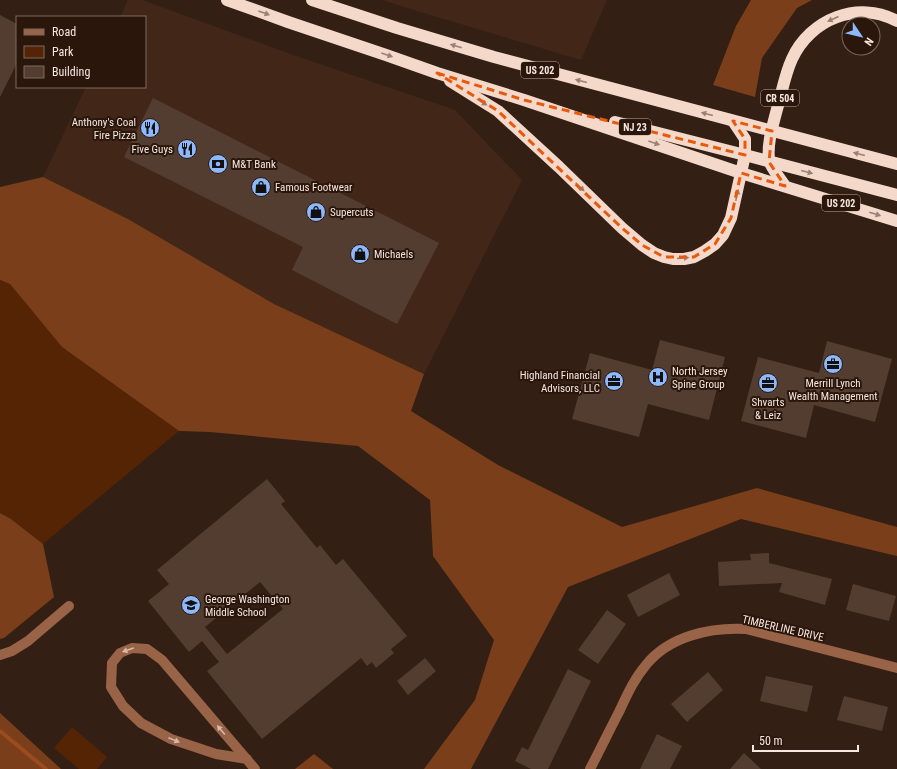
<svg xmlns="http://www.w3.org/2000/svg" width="897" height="769" font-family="'Roboto Condensed',sans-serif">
  <rect width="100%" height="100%" fill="#341f14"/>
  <g fill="#422719">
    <polygon points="128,0 142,0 299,57 455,110 522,180 424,374 274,304 128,219 43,177 86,87 145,87 145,17 120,17"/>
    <polygon points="383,0 607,0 581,60 407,8"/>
  </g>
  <g fill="#542405">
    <polygon points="0,280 10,284 62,347 179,431 43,544 11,519 0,513"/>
    <polygon points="72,727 107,757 97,769 79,769 54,748"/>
  </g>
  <g fill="#7a3e1b">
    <polygon points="751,0 812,0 797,8 762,58 755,97 713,85 736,26"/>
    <polygon points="43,177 128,219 274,304 424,374 411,411 498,465 622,527 757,488 897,527 897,556 741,519 568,587 471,769 424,769 475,700 494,640 433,556 430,500 358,446 210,432 179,431 62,347 10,284 0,280 0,187"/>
    <polygon points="0,513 11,519 43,544 54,597 4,638 0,639"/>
    <polygon points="0,713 61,769 0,769"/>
    <polygon points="314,754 333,769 295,769"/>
  </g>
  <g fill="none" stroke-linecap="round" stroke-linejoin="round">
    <polyline stroke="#9a4c1c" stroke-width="4" points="0,731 46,769"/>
  </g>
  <g fill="#533d31" fill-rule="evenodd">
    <polygon points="0,15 17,24 17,63 0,97"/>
    <polygon points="153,98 439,243 397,324 292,270 303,247 124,157"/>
    <polygon points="660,340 725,357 709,420 648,404 639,437 572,419 590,353 652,370"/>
    <polygon points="827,341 892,359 875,422 814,405 806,438 741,421 758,357 819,373"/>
    <path d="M267 479 285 501 281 504 317 548 320 545 336 565 343 559 407 636 391 649 394 653 376 668 372 662 367 666 361 658 262 739 207 671 219 662 202 641 189 652 148 601 169 584 157 570ZM260 582 283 609 227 654 205 627Z"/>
    <polygon points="769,553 769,563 832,579 825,605 779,592 782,583 719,586 718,562 751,560 750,554"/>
    <polygon points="669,573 680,595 638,617 627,595"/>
    <polygon points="853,584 896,596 889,621 846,610"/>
    <polygon points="607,610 626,624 598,664 578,650"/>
    <polygon points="425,658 436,671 408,695 397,681"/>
    <polygon points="568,669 591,681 548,769 531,769 515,761 522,747 528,750"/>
    <polygon points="708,672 723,690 687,722 671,704"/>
    <polygon points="766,676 813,686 807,712 760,701"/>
    <polygon points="844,696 888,707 882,731 837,720"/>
    <polygon points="657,734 682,746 670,769 640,769"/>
    <polygon points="744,753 761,769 730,769"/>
  </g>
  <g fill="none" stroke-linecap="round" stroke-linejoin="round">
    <g stroke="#996347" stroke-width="10">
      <polyline points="0,655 12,651 28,641 69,606"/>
      <polyline points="247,759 216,754 171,739 141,723 123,706 111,687 112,663 120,653 132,648 147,649 162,660 255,769"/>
      <path d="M590 769C600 750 609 731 619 712 627 695 634 679 646 665 669 636 711 627 746 629L897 668"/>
    </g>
    <g stroke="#f4d9cb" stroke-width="12">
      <polyline points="227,0 288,22 386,55 437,73 524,100 741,173 897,221"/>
      <polyline points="312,0 397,28 494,57 897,164"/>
      <polyline points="450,81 498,111 559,167 622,228 642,245 654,253 664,257 673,259 684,259 694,257 705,251 715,244 723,235 731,218 745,155 745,139 733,121"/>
      <polyline points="615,122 745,155 897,195"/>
      <path d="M785 186C781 180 770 166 769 160 767 143 773 125 777 109 782 92 785 74 792 59 810 19 858 0 897 21"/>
    </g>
  </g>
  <defs><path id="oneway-solid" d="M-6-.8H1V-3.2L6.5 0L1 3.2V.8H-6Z"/></defs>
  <g fill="#998175">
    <use href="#oneway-solid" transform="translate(264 13) rotate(20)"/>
    <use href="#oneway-solid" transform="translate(833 19) rotate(156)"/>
    <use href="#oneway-solid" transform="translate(456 46) rotate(-164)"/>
    <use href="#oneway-solid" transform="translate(387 55) rotate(19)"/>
    <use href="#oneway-solid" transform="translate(581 81) rotate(-165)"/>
    <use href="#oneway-solid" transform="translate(482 102) rotate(32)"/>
    <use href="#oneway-solid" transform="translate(707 114) rotate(-165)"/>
    <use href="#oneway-solid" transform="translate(654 143) rotate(19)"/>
    <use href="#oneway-solid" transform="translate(859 154) rotate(-165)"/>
    <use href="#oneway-solid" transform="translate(807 172) rotate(15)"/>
    <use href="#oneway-solid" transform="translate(580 187) rotate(44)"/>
    <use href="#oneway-solid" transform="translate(737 195) rotate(-78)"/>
    <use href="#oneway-solid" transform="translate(875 214) rotate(17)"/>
    <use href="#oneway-solid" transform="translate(683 258) rotate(-5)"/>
  </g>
  <g fill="#d5b9aa">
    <use href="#oneway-solid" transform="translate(128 650) rotate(161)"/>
    <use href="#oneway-solid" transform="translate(221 730) rotate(-130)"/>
    <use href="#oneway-solid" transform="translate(174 740) rotate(22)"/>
  </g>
  <path fill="none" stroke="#e8590c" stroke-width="3" stroke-dasharray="8 5" stroke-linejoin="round" d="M437 73 524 100 745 155V139L733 121 772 131 769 162 785 186 741 173 731 218 715 244 694 257H664L642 245 622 228 498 111Z"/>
  <defs>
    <symbol id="restaurant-disc" viewBox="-11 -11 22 22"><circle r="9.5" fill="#8db9fc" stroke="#2a160b"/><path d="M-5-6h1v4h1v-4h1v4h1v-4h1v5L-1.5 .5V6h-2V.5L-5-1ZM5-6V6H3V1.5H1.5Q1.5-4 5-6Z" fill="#111"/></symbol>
    <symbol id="bank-disc" viewBox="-11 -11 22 22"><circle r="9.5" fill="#8db9fc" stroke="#2a160b"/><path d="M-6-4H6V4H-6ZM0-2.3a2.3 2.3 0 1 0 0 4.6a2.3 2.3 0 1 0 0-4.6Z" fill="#111"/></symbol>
    <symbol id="shop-disc" viewBox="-11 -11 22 22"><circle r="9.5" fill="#8db9fc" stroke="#2a160b"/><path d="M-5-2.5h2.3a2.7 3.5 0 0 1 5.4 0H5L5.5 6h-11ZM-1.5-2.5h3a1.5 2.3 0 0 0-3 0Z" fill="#111"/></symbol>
    <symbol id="office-disc" viewBox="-11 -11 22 22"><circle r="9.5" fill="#8db9fc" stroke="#2a160b"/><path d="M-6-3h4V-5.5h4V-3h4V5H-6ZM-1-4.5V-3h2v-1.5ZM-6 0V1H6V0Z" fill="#111"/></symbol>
    <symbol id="hospital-disc" viewBox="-11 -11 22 22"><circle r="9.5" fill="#8db9fc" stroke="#2a160b"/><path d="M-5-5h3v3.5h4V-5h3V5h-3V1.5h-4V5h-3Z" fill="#111"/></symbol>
    <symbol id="school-disc" viewBox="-11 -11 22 22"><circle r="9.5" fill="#8db9fc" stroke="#2a160b"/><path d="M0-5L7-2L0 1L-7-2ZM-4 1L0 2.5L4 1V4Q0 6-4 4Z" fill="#111"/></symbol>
  </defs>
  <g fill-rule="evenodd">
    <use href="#restaurant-disc" x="139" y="117" width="22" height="22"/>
    <use href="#restaurant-disc" x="176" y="138" width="22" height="22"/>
    <use href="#bank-disc" x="207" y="153" width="22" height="22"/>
    <use href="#shop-disc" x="250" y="176" width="22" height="22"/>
    <use href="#shop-disc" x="305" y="201" width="22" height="22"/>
    <use href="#shop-disc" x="349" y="243" width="22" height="22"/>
    <use href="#office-disc" x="822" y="353" width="22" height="22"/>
    <use href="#hospital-disc" x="647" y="366" width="22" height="22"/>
    <use href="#office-disc" x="603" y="370" width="22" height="22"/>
    <use href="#office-disc" x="757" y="372" width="22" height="22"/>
    <use href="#school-disc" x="180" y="594" width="22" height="22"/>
  </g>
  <g text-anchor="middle" stroke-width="4" stroke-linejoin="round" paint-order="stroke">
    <g fill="#2a160b" stroke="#b9a8a0" stroke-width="1">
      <rect x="521" y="62" width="38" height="16" rx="3"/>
      <rect x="761" y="90" width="38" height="16" rx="3"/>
      <rect x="619" y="119" width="32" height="16" rx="3"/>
      <rect x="822" y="195" width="38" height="16" rx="3"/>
    </g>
    <g font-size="10" font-weight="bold" fill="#f6e7e0">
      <text x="540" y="74">US 202</text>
      <text x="780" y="102">CR 504</text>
      <text x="635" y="131">NJ 23</text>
      <text x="841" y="207">US 202</text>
    </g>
    <g font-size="11" fill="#f6e7e0" stroke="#2a160b" text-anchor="start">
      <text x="136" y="126" text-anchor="end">Anthony's Coal<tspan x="136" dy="13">Fire Pizza</tspan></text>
      <text x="173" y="153" text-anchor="end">Five Guys</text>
      <text x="232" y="168">M&amp;T Bank</text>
      <text x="275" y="191">Famous Footwear</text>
      <text x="330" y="216">Supercuts</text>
      <text x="374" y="258">Michaels</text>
      <text x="672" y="375">North Jersey<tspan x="672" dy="13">Spine Group</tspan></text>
      <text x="600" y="379" text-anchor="end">Highland Financial<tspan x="600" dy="13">Advisors, LLC</tspan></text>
      <text x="833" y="387" text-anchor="middle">Merrill Lynch<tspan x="833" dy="13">Wealth Management</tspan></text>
      <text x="768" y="406" text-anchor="middle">Shvarts<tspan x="768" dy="13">&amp; Leiz</tspan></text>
      <text x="205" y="603">George Washington<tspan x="205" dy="13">Middle School</tspan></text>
    </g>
    <g font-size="11" fill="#f6e7e0" stroke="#2a160b">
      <text transform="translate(783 628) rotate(13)" y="4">TIMBERLINE DRIVE</text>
    </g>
  </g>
  <rect x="16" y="16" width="130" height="72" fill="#2a160b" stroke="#7c6a60"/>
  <rect x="24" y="29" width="20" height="6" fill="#996347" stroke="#7c6a60"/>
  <text x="52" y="36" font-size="12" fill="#f6e7e0">Road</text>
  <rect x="24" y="46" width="20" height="12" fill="#542405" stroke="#7c6a60"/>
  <text x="52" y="56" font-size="12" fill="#f6e7e0">Park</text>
  <rect x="24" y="66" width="20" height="12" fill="#533d31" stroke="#7c6a60"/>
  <text x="52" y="76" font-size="12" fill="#f6e7e0">Building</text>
  <g transform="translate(861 36) rotate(125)"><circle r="19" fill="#2a160b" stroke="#7c6a60"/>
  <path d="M0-3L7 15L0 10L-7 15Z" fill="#8db9fc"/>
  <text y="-6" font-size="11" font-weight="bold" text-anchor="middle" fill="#f6e7e0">N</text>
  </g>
  <path d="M753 745v6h105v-6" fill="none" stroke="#f6e7e0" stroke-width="2"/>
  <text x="759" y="745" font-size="12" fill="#f6e7e0" stroke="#2a160b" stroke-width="3" paint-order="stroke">50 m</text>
</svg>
